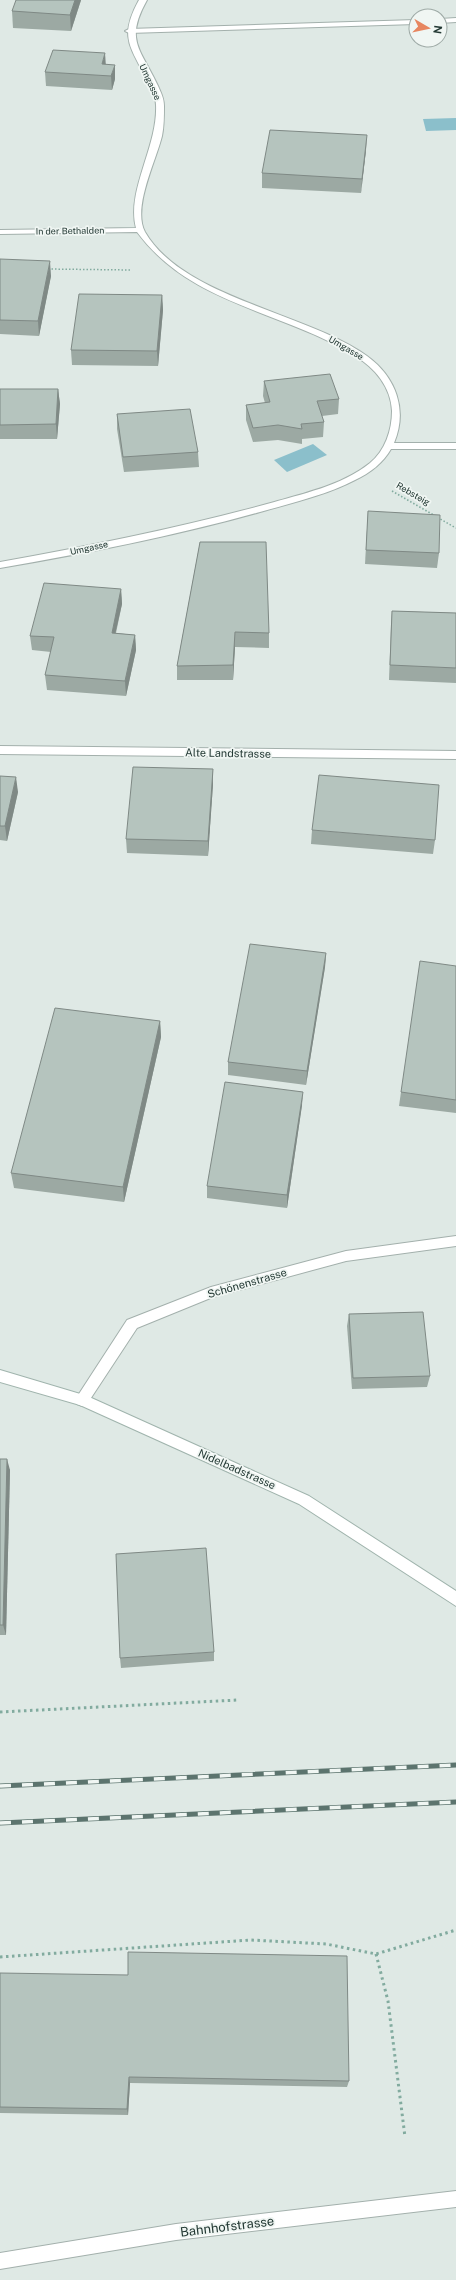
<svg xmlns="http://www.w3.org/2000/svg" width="456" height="2280" font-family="'Public Sans',sans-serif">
  <rect width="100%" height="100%" fill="#dfe9e5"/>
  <g fill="#8bbfcb">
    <polygon points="456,118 456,130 426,131 423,119"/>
    <polygon points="313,444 327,455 287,472 274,460"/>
  </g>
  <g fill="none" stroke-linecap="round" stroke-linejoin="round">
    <defs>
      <g id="service">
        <polygon points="456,18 456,22 440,23 440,19"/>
        <polygon points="416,20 416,24 129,33 125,31 129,29"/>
      </g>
      <g id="minor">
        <path d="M139 0H147C124 41 141 49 158 86 161 93 164 98 164 106 164 116 164 126 162 136 156 161 132 208 145 232 183 298 308 313 367 356 396 377 408 410 394 443H456V449H391C383 463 370 473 355 480 326 495 292 503 260 512 175 536 88 553 0 568V562C90 546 179 528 267 504 302 494 341 486 370 463 385 451 392 430 392 411 391 387 375 368 355 356 282 310 192 306 137 232L0 234V230L136 228C126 191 158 146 156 105 156 97 152 89 148 82 131 47 118 38 139 0Z"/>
        <polygon points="456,1236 456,1246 346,1261 213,1297 137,1328 87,1404 82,1406 77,1404 75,1400 127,1320 211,1287 346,1251"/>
        <polygon points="456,2191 456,2207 176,2240 0,2269 0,2253 176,2224"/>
      </g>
      <polygon id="tertiary" points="0,746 456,751 456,759 0,754"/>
      <polygon id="secondary" points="0,1370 87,1396 309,1496 456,1591 456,1606 299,1504 80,1405 0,1382"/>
    </defs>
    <use href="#service" stroke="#a3b0ac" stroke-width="2"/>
    <use href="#minor" stroke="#a3b0ac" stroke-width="2"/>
    <use href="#tertiary" stroke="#a3b0ac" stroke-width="2"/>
    <use href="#secondary" stroke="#a0b4ad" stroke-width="2"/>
    <g stroke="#82ab9f" stroke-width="1.5" stroke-dasharray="1.5 2" stroke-linecap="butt">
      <polyline points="48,269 131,270"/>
      <polyline points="392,491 456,528"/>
    </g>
    <g stroke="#82ab9f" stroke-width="3" stroke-dasharray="2.5 3.5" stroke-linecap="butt">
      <polyline points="0,1712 238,1700"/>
      <polyline points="376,1954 388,2001 405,2137"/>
      <polyline points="0,1957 251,1940 326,1944 376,1954 456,1930"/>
    </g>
    <use href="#service" fill="#fff" fill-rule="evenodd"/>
    <use href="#minor" fill="#fff" fill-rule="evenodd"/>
    <use href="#tertiary" fill="#fff" fill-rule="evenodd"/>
    <use href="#secondary" fill="#fff" fill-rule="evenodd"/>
    <defs>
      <g id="rail">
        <polyline points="0,1786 456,1765"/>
        <polyline points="0,1823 456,1802"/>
      </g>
    </defs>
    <use href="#rail" stroke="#5c746e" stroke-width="5"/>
    <use href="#rail" stroke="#f0f6f3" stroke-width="3.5" stroke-dasharray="11" stroke-linecap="butt"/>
  </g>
  <g fill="#9ca9a3">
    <polygon points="81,0 71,31 13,28 12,11"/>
    <polygon points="106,64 115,79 112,90 46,86 45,72"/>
    <polygon points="366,150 361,193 262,188 262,173"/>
    <polygon points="0,259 51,276 39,336 0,334"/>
    <polygon points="162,295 163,310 158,366 72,365 71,350"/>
    <polygon points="264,381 339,399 338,414 322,416 324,422 323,437 302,439 302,444 278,440 253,442 246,420 246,405 265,403 263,396"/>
    <polygon points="0,389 58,389 60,404 57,439 0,439"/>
    <polygon points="117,414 198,452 199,467 124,472 117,429"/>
    <polygon points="368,511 439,553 437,568 365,564"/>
    <polygon points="200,542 269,633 269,648 235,647 233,680 177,680 177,666"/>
    <polygon points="121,589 122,604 116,633 135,635 136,650 126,696 47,690 45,675 51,652 32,650 30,636"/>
    <polygon points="392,611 456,613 456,683 389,680 391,625"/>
    <polygon points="213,769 213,784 208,856 127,853 126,839"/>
    <polygon points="0,776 18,792 7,841 0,840"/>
    <polygon points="312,830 435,840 433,854 311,844"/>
    <polygon points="326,953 325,967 306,1085 228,1075 228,1062"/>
    <polygon points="456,966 456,1113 399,1106 401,1092"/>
    <polygon points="160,1021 161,1037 124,1202 14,1188 11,1173"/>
    <polygon points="302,1105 287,1208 207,1198 207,1186"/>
    <polygon points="349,1314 430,1376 427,1387 352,1389 347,1326"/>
    <polygon points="0,1459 10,1470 6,1635 0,1635"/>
    <polygon points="214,1652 214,1661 121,1668 120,1658"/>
    <polygon points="0,1973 349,2081 347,2087 130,2083 128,2115 0,2113"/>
  </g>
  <g fill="#7f8985">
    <polygon points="75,0 81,0 71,31 70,15"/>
    <polygon points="105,53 106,67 102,64"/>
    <polygon points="115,65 115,79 112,90 111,76"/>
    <polygon points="367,135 366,150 361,193 362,179"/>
    <polygon points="50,261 51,276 39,336 38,321"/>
    <polygon points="162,295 163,310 158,366 157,351"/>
    <polygon points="58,389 60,404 57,439 56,424"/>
    <polygon points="121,589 122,604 112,648 112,633"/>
    <polygon points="235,632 235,647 233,680 233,665"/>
    <polygon points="135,635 136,650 126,696 125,681"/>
    <polygon points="213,769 213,784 208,856 208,841"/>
    <polygon points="16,777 18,792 7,841 5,826"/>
    <polygon points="326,953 325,967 306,1085 307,1071"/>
    <polygon points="160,1021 161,1037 124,1202 123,1187"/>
    <polygon points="303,1092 302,1105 287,1208 287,1195"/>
    <polygon points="7,1459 10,1470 6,1635 3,1625"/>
    <polygon points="129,2077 130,2083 128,2115 127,2109"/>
  </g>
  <g fill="#b5c4be" stroke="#7f8985">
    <polygon points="16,0 75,0 70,15 12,11"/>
    <polygon points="53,50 105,53 102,64 115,65 111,76 45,72"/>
    <polygon points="270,130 367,135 362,179 262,173"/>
    <polygon points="0,259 50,261 38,321 0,320"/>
    <polygon points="79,294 162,295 157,351 71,350"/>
    <polygon points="330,374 339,399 317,401 324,422 301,424 302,429 278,425 253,428 246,405 270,402 264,381"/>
    <polygon points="0,389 58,389 56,424 0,425"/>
    <polygon points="190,409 198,452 123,457 117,414"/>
    <polygon points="368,511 440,515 439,553 366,550"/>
    <polygon points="200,542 266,542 269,633 235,632 233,665 177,666"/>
    <polygon points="44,583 121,589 112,633 135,635 125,681 45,675 54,637 30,636"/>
    <polygon points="392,611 456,613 456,668 390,665"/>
    <polygon points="133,767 213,769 208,841 126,839"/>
    <polygon points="319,775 439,785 435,840 312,830"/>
    <polygon points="0,776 16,777 5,826 0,826"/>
    <polygon points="250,944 326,953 307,1071 228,1062"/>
    <polygon points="420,961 456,966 456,1100 401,1092"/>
    <polygon points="55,1008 160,1021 123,1187 11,1173"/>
    <polygon points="225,1082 303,1092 287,1195 207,1186"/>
    <polygon points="423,1312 430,1376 353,1378 349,1314"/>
    <polygon points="0,1459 7,1459 3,1625 0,1625"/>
    <polygon points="206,1548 214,1652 120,1658 116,1554"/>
    <polygon points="128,1952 347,1956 349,2081 129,2077 127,2109 0,2107 0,1973 128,1975"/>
  </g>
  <g text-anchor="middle" stroke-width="3.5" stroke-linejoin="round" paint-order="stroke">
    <g font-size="9" fill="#223833" stroke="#f0f6f3">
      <text transform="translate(150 82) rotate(65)" y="3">Umgasse</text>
      <text transform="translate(70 231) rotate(-1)" y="3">In der Bethalden</text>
      <text transform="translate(346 348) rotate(30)" y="3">Umgasse</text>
      <text transform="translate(413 494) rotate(30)" y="3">Rebsteig</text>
      <text transform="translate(89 548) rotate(-12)" y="3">Umgasse</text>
    </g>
    <g font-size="11" fill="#223833" stroke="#f0f6f3">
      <text transform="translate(228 753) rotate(1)" y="4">Alte Landstrasse</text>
      <text transform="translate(247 1283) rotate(-16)" y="4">Schönenstrasse</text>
      <text transform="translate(237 1469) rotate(24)" y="4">Nidelbadstrasse</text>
    </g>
    <g font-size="13" fill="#223833" stroke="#f0f6f3">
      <text transform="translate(227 2226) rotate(-7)" y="5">Bahnhofstrasse</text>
    </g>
  </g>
  <g transform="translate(428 28) rotate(99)"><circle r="19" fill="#f0f6f3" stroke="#9eaaa6"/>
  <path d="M0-3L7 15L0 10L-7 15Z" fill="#e78660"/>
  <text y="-6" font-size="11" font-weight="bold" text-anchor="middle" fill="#223833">N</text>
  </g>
</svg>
